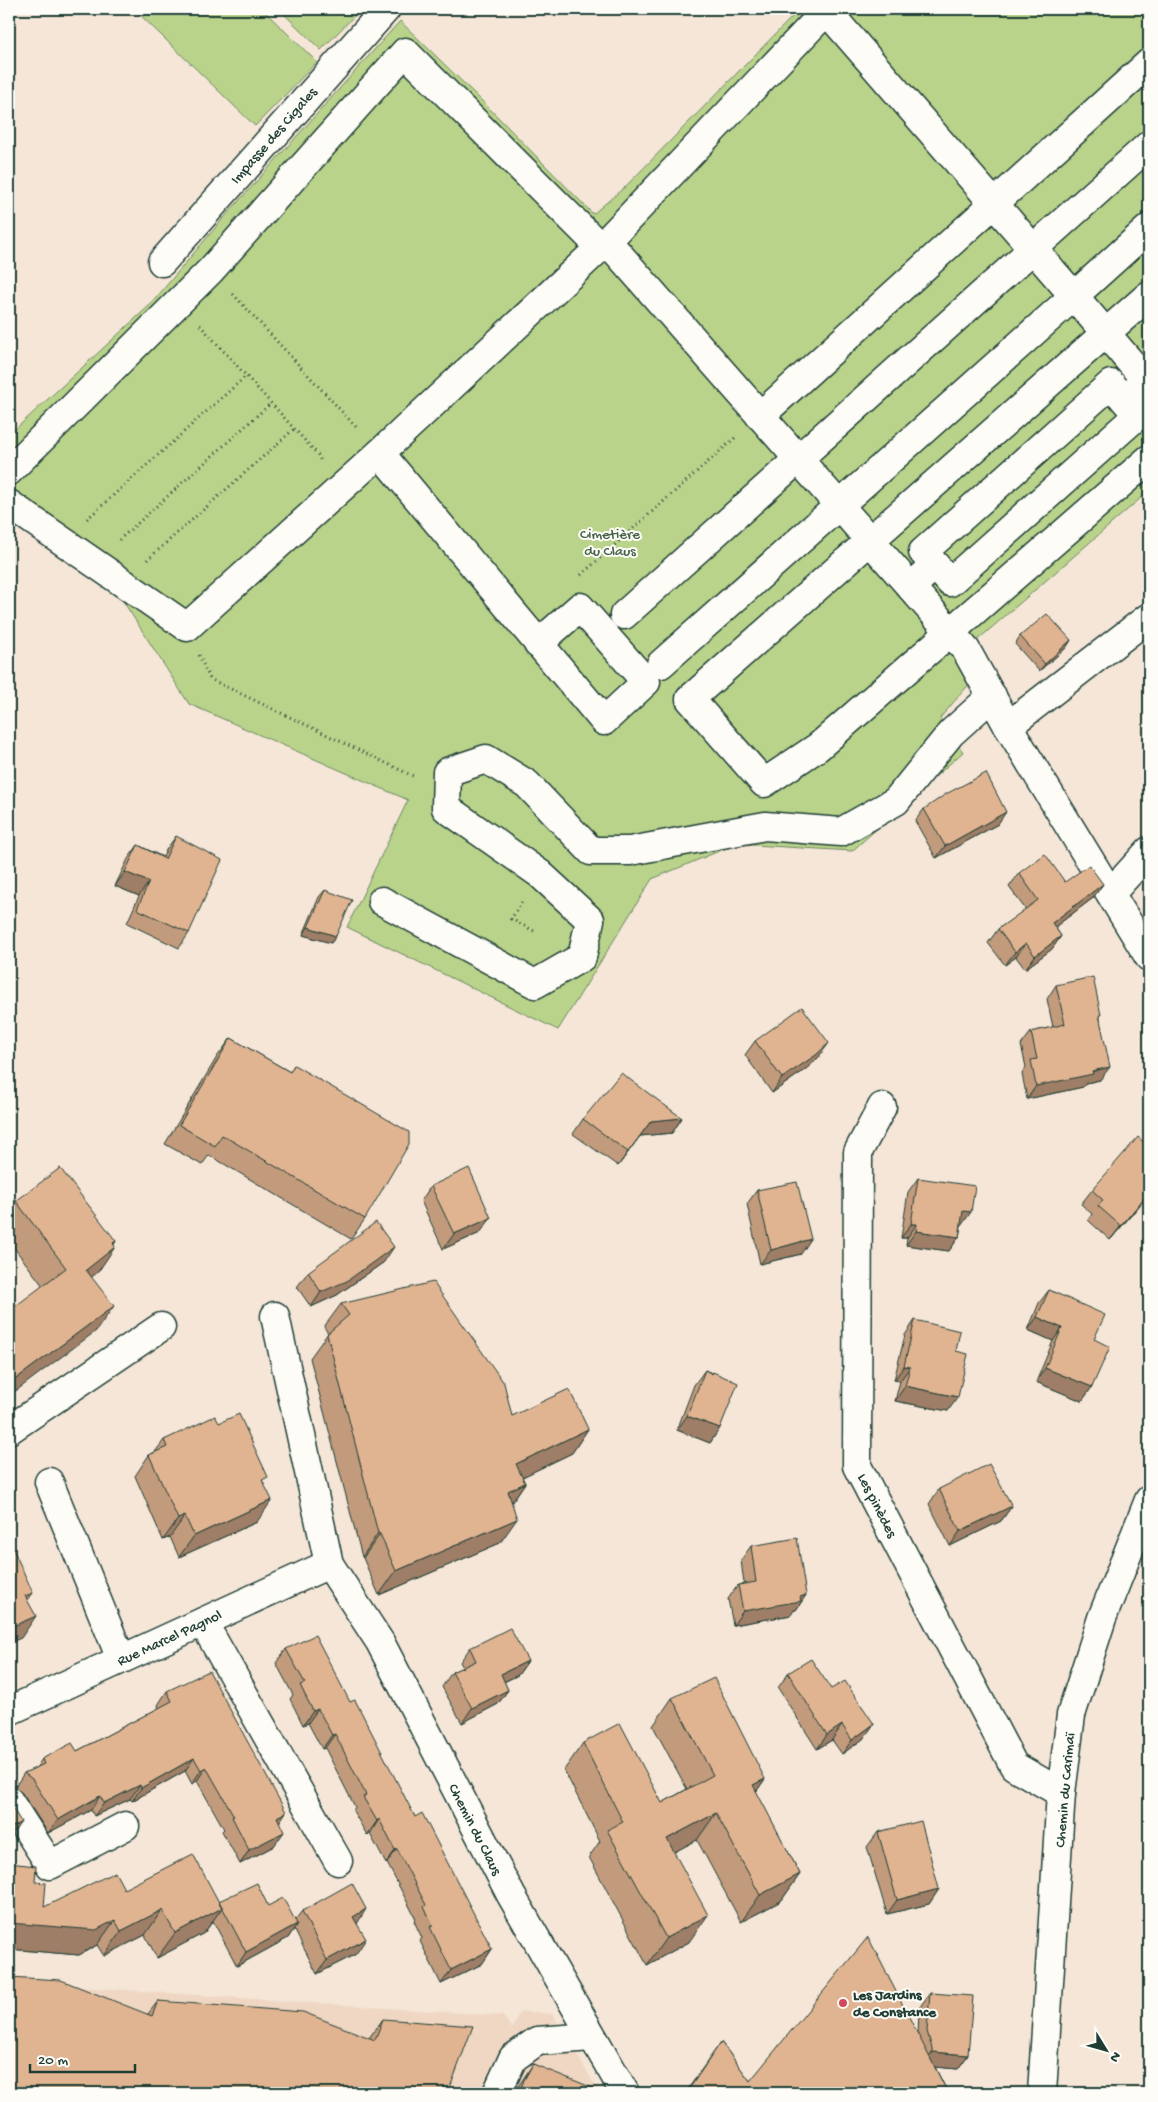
<svg xmlns="http://www.w3.org/2000/svg" width="1158" height="2102" font-family="'Gochi Hand',sans-serif">
  <rect width="100%" height="100%" fill="#f5e6d8"/>
  <filter id="ink" filterUnits="userSpaceOnUse"><feTurbulence type="fractalNoise" baseFrequency=".02" numOctaves="2"/><feDisplacementMap in="SourceGraphic" scale="10" xChannelSelector="R" yChannelSelector="G"/><feConvolveMatrix kernelMatrix="1 2 1 2 8 2 1 2 1" color-interpolation-filters="sRGB"/></filter>
  <g filter="url(#ink)">
    <polygon fill="#efd7c3" points="9,1982 503,2016 512,2029 520,2011 552,2014 600,2093 9,2093"/>
    <g fill="#b9d38b" stroke="#6c8860">
      <polygon points="134,9 262,9 317,62 255,126"/>
      <polygon points="279,9 361,9 321,50"/>
      <polygon points="800,9 1149,9 1149,491 966,650 971,682 940,718 963,752 852,851 736,844 652,879 558,1030 347,927 408,800 189,704 107,576 9,523 9,435 150,305 221,221 400,21 482,101 593,214 626,186"/>
    </g>
    <g fill="none" stroke-linecap="round" stroke-linejoin="round">
      <defs>
        <g id="minor">
          <polyline points="1149,228 1074,296 1149,384"/>
          <polyline points="607,241 828,9"/>
          <polyline points="162,262 386,9"/>
          <polyline points="1149,295 690,699 764,783 818,747 1149,459"/>
          <polyline points="760,416 1149,63"/>
          <polyline points="380,453 524,626 604,721 646,682 580,607 538,644"/>
          <polyline points="9,471 211,270 405,52 601,248"/>
          <polyline points="9,504 187,627 380,453 607,241 966,650 1008,726"/>
          <polyline points="935,565 923,552 1111,384 1125,400"/>
          <polyline points="911,587 935,565 950,582 1138,415 1125,400 1149,378"/>
          <polyline points="624,615 1149,145"/>
          <polyline points="1149,617 1008,726 1149,957"/>
          <polyline points="661,664 1074,296 826,10"/>
          <polyline points="1111,893 1149,851"/>
          <polyline points="382,901 535,984 582,957 590,920 540,874 446,808 447,772 486,759 527,784 591,851 630,851 765,826 841,832 896,801 951,733 992,696"/>
          <polyline points="882,1107 858,1152 857,1466 1014,1766 1061,1793"/>
          <polyline points="275,1316 329,1564 380,1642 511,1895 625,2093"/>
          <polyline points="9,1430 161,1327"/>
          <polyline points="49,1482 121,1659"/>
          <polyline points="203,1622 338,1861"/>
          <polyline points="9,1711 329,1564"/>
          <polyline points="9,1801 50,1865 125,1826"/>
          <polyline points="497,2093 513,2058 537,2041 592,2037"/>
        </g>
        <polyline id="major" points="1042,2093 1061,1793 1071,1715 1102,1618 1149,1500"/>
      </defs>
      <use href="#minor" stroke="#1f3d34" stroke-width="31"/>
      <use href="#major" stroke="#1f3d34" stroke-width="31"/>
      <g stroke="#1f3d34" stroke-width="3" stroke-dasharray="1 4" stroke-linecap="butt">
        <polyline points="233,294 358,429"/>
        <polyline points="200,325 319,456 321,462"/>
        <polyline points="87,519 246,376"/>
        <polyline points="119,540 271,403"/>
        <polyline points="147,560 294,429"/>
        <polyline points="581,575 737,436"/>
        <polyline points="199,655 210,679 415,777"/>
        <polyline points="522,902 511,919 534,931"/>
      </g>
      <use href="#minor" stroke="#fdfcf7" stroke-width="28"/>
      <use href="#major" stroke="#fdfcf7" stroke-width="28"/>
    </g>
    <g fill="#c29b7d" stroke="#1f3d34">
      <polygon points="1020,636 1071,640 1066,648 1039,671 1015,644"/>
      <polygon points="924,809 998,824 936,858 915,821"/>
      <polygon points="176,836 189,933 179,948 127,923 139,896 115,886 128,859 138,845 163,857 166,850"/>
      <polygon points="1019,873 1065,882 1103,884 1093,898 1055,927 1061,936 1052,949 1025,969 1016,957 1005,965 988,943 998,929 1026,910 1009,887"/>
      <polygon points="325,890 336,936 331,943 303,935 319,897"/>
      <polygon points="1056,985 1101,1015 1100,1017 1100,1080 1086,1083 1083,1087 1027,1099 1022,1074 1026,1067 1021,1045 1031,1032 1053,1027 1047,999"/>
      <polygon points="231,1038 290,1072 294,1065 365,1219 351,1239 209,1155 202,1165 165,1144 217,1057"/>
      <polygon points="755,1041 818,1058 806,1069 772,1093 745,1055"/>
      <polygon points="682,1118 672,1133 640,1136 618,1166 573,1134 583,1119"/>
      <polygon points="1146,1171 1149,1174 1149,1194 1110,1240 1088,1220 1092,1214 1081,1204 1092,1190"/>
      <polygon points="918,1178 961,1226 959,1237 949,1251 906,1245 907,1238 901,1238 908,1192"/>
      <polygon points="431,1186 480,1233 443,1249 421,1201"/>
      <polygon points="757,1190 801,1254 760,1264 747,1204"/>
      <polygon points="16,1201 116,1241 98,1272 91,1277 96,1331 43,1286 9,1241 9,1211"/>
      <polygon points="384,1262 337,1295 311,1307 297,1287 308,1272"/>
      <polygon points="1049,1290 1094,1339 1092,1387 1082,1401 1036,1382 1053,1341 1028,1330 1039,1303"/>
      <polygon points="341,1304 512,1416 588,1429 572,1453 522,1477 525,1483 512,1502 500,1543 379,1595 363,1558 362,1557 310,1358 328,1333 324,1327"/>
      <polygon points="915,1320 956,1351 948,1411 895,1401 900,1381 894,1380 905,1335"/>
      <polygon points="705,1370 712,1373 713,1372 720,1428 710,1443 677,1430 694,1385"/>
      <polygon points="219,1423 264,1483 257,1522 179,1557 170,1537 163,1540 135,1476 149,1455 155,1452 164,1440"/>
      <polygon points="939,1489 1012,1506 1001,1521 950,1546 929,1504"/>
      <polygon points="751,1546 806,1595 796,1610 794,1610 791,1615 733,1625 728,1599 738,1585 744,1584 741,1560"/>
      <polygon points="470,1648 528,1661 518,1675 504,1682 508,1690 498,1704 462,1723 442,1687 452,1672 463,1667 460,1662"/>
      <polygon points="286,1649 350,1702 415,1817 492,1949 482,1964 441,1984 420,1941 422,1938 414,1921 416,1919 387,1863 386,1864 370,1834 367,1835 353,1811 355,1807 325,1748 322,1749 308,1723 303,1725 290,1699 293,1695 276,1663"/>
      <polygon points="788,1673 831,1689 874,1724 863,1739 842,1754 832,1740 817,1749 778,1688"/>
      <polygon points="167,1691 279,1822 274,1846 240,1864 222,1831 224,1829 197,1781 192,1784 185,1771 132,1801 130,1799 94,1816 91,1810 48,1833 22,1793 15,1787 24,1773 36,1768 42,1759 77,1751 159,1708 158,1705"/>
      <polygon points="672,1698 765,1779 756,1792 800,1874 781,1901 741,1922 697,1840 674,1852 689,1942 647,1965 589,1857 600,1841 564,1770 583,1743 662,1803 687,1789 653,1726"/>
      <polygon points="878,1832 939,1889 929,1904 887,1914 867,1847"/>
      <polygon points="35,1882 44,1907 124,1889 219,1902 219,1901 268,1906 295,1920 302,1911 357,1923 356,1954 317,1974 294,1929 288,1938 237,1966 213,1921 204,1933 157,1958 145,1935 104,1956 97,1945 79,1955 9,1949"/>
      <polygon points="930,1993 968,2055 958,2069 935,2067 948,2093 685,2093 721,2042 750,2081 918,2034 919,2008"/>
      <polygon points="158,2001 369,2038 383,2019 448,2093 9,2093 148,2014"/>
      <polygon points="533,2064 591,2093 514,2093"/>
    </g>
    <g fill="#9e7e66" stroke="#1f3d34">
      <polygon points="1071,640 1066,648 1039,671 1045,664"/>
      <polygon points="1006,812 998,824 936,858 945,846"/>
      <polygon points="125,872 149,882 139,896 115,886"/>
      <polygon points="1103,884 1093,898 1043,936 1052,923"/>
      <polygon points="308,927 336,936 331,943 303,935"/>
      <polygon points="1061,936 1052,949 1025,969 1035,956"/>
      <polygon points="1026,943 1016,957 1005,965 1015,952"/>
      <polygon points="829,1043 818,1058 806,1069 772,1093 782,1078"/>
      <polygon points="1110,1067 1100,1080 1086,1083 1083,1087 1027,1099 1036,1086"/>
      <polygon points="682,1118 672,1133 640,1136 618,1166 651,1121"/>
      <polygon points="1149,1192 1149,1194 1147,1197 1110,1240 1121,1226"/>
      <polygon points="963,1211 971,1212 961,1226 953,1225"/>
      <polygon points="491,1218 480,1233 443,1249 454,1234"/>
      <polygon points="911,1224 917,1224 907,1238 901,1238"/>
      <polygon points="916,1231 959,1237 949,1251 906,1245"/>
      <polygon points="811,1239 801,1254 760,1264 771,1250"/>
      <polygon points="116,1241 108,1253 115,1247 98,1272 68,1296 86,1270"/>
      <polygon points="394,1247 384,1262 337,1295 311,1307 321,1292"/>
      <polygon points="114,1306 96,1331 9,1396 9,1384"/>
      <polygon points="1037,1317 1062,1328 1053,1341 1028,1330"/>
      <polygon points="904,1366 910,1367 900,1381 894,1380"/>
      <polygon points="1045,1368 1092,1387 1082,1401 1036,1382"/>
      <polygon points="905,1386 958,1397 948,1411 895,1401"/>
      <polygon points="687,1416 720,1428 710,1443 677,1430"/>
      <polygon points="588,1429 572,1453 500,1488 516,1464"/>
      <polygon points="525,1483 508,1507 508,1491"/>
      <polygon points="272,1500 257,1522 179,1557 194,1536"/>
      <polygon points="1012,1506 1001,1521 950,1546 960,1531"/>
      <polygon points="185,1516 170,1537 163,1540 178,1519"/>
      <polygon points="517,1519 500,1543 379,1595 396,1571"/>
      <polygon points="378,1533 380,1534 363,1558 362,1557"/>
      <polygon points="33,1593 18,1614 25,1596"/>
      <polygon points="806,1595 796,1610 794,1610 791,1615 733,1625 743,1611"/>
      <polygon points="36,1616 21,1638 9,1643 9,1628"/>
      <polygon points="528,1661 518,1675 491,1688 501,1674"/>
      <polygon points="508,1690 498,1704 462,1723 472,1708"/>
      <polygon points="318,1709 308,1723 303,1725 313,1711"/>
      <polygon points="874,1724 863,1739 842,1754 852,1740"/>
      <polygon points="842,1725 832,1740 817,1749 827,1735"/>
      <polygon points="335,1734 325,1748 322,1749 332,1735"/>
      <polygon points="194,1758 185,1771 132,1801 141,1788"/>
      <polygon points="206,1767 197,1781 192,1784 201,1770"/>
      <polygon points="765,1779 746,1806 753,1785"/>
      <polygon points="140,1785 130,1799 94,1816 104,1803"/>
      <polygon points="100,1796 91,1810 48,1833 58,1820"/>
      <polygon points="286,1812 277,1826 277,1817"/>
      <polygon points="716,1813 697,1840 648,1866 667,1839"/>
      <polygon points="379,1819 370,1834 367,1835 377,1821"/>
      <polygon points="21,1822 12,1835 9,1837 9,1829"/>
      <polygon points="284,1832 274,1846 240,1864 249,1850"/>
      <polygon points="397,1849 387,1863 386,1864 395,1850"/>
      <polygon points="800,1874 781,1901 741,1922 760,1895"/>
      <polygon points="939,1889 929,1904 887,1914 897,1900"/>
      <polygon points="222,1908 204,1933 157,1958 175,1933"/>
      <polygon points="366,1909 357,1924 353,1917"/>
      <polygon points="162,1910 145,1935 104,1956 121,1931"/>
      <polygon points="708,1915 689,1942 647,1965 666,1938"/>
      <polygon points="115,1920 97,1945 79,1955 9,1949 9,1923"/>
      <polygon points="297,1924 288,1938 237,1966 246,1952"/>
      <polygon points="366,1939 356,1954 317,1974 327,1960"/>
      <polygon points="492,1949 482,1964 441,1984 451,1970"/>
      <polygon points="933,2052 968,2055 958,2069 922,2066"/>
    </g>
    <g fill="#e1b491" stroke="#1f3d34">
      <polygon points="1047,614 1071,640 1045,664 1020,636"/>
      <polygon points="986,773 1006,812 945,846 924,809 946,794"/>
      <polygon points="176,836 222,860 189,933 137,909 149,882 125,872 138,845 165,859"/>
      <polygon points="1045,854 1065,882 1089,865 1103,884 1052,923 1061,936 1035,956 1026,943 1015,952 998,929 1038,900 1019,873"/>
      <polygon points="325,890 352,900 336,936 308,927"/>
      <polygon points="1093,977 1101,1015 1099,1015 1110,1067 1092,1071 1093,1074 1036,1086 1031,1060 1037,1059 1031,1032 1065,1024 1056,985"/>
      <polygon points="802,1007 829,1043 816,1055 782,1078 755,1041"/>
      <polygon points="231,1038 290,1072 294,1065 409,1132 409,1144 365,1219 222,1135 215,1146 179,1125"/>
      <polygon points="621,1073 682,1118 651,1121 628,1152 583,1119"/>
      <polygon points="9,1126 12,1129 9,1132"/>
      <polygon points="1138,1137 1149,1147 1149,1164 1145,1169 1149,1174 1149,1192 1121,1226 1098,1206 1103,1200 1092,1190"/>
      <polygon points="60,1168 116,1241 113,1243 115,1247 86,1270 114,1306 9,1384 9,1311 66,1268 16,1201"/>
      <polygon points="469,1168 491,1218 454,1234 431,1186"/>
      <polygon points="918,1178 975,1186 971,1212 963,1211 959,1237 916,1231 917,1224 911,1224"/>
      <polygon points="797,1182 811,1239 771,1250 757,1190"/>
      <polygon points="376,1222 394,1247 347,1281 321,1292 308,1272"/>
      <polygon points="433,1282 504,1383 512,1416 569,1389 588,1429 516,1464 525,1483 508,1491 517,1519 396,1571 380,1534 378,1533 327,1334 349,1315 341,1304"/>
      <polygon points="1049,1290 1105,1315 1094,1339 1110,1347 1092,1387 1045,1368 1062,1328 1037,1317"/>
      <polygon points="915,1320 960,1331 956,1351 968,1354 958,1397 905,1386 910,1367 904,1366"/>
      <polygon points="705,1370 712,1374 713,1372 738,1383 720,1428 687,1416"/>
      <polygon points="239,1414 268,1477 262,1480 272,1500 194,1536 185,1516 178,1519 149,1455 167,1447 164,1440 215,1416 219,1423"/>
      <polygon points="989,1464 1012,1506 960,1531 939,1489"/>
      <polygon points="797,1538 806,1595 800,1597 801,1601 743,1611 738,1585 756,1582 751,1546"/>
      <polygon points="9,1540 33,1593 25,1596 36,1616 9,1628"/>
      <polygon points="510,1628 528,1661 501,1674 508,1690 472,1708 452,1672 476,1661 470,1648"/>
      <polygon points="315,1635 350,1702 355,1700 415,1817 422,1813 492,1949 451,1970 430,1927 433,1926 424,1907 426,1905 397,1849 395,1850 379,1819 377,1821 363,1797 366,1795 335,1734 332,1735 318,1709 313,1711 300,1685 305,1683 286,1649"/>
      <polygon points="811,1659 831,1689 845,1681 874,1724 852,1740 842,1725 827,1735 788,1673"/>
      <polygon points="209,1671 286,1812 277,1817 284,1832 249,1850 232,1817 234,1816 206,1767 201,1770 194,1758 141,1788 140,1785 104,1803 100,1796 58,1820 32,1779 24,1773 44,1764 42,1759 72,1743 77,1751 172,1701 167,1691"/>
      <polygon points="714,1678 765,1779 753,1785 800,1874 760,1895 716,1813 667,1839 708,1915 666,1938 607,1830 623,1822 583,1743 620,1723 662,1803 713,1775 672,1698"/>
      <polygon points="9,1802 21,1822 9,1829"/>
      <polygon points="921,1821 939,1889 897,1900 878,1832"/>
      <polygon points="193,1854 222,1908 175,1933 162,1910 121,1931 115,1920 96,1930 9,1923 9,1863 36,1866 35,1882 46,1883 44,1907 115,1872 124,1889"/>
      <polygon points="257,1883 268,1906 283,1898 297,1924 246,1952 219,1901"/>
      <polygon points="352,1883 366,1909 353,1917 366,1939 327,1960 302,1911"/>
      <polygon points="868,1937 948,2093 688,2093 687,2092 721,2042 750,2081"/>
      <polygon points="9,1977 61,1980 152,2016 158,2001 303,2012 375,2040 383,2019 473,2026 448,2093 9,2093"/>
      <polygon points="930,1993 973,1996 968,2055 933,2052 927,2031"/>
      <polygon points="533,2064 593,2088 591,2093 519,2093 524,2080"/>
    </g>
  </g>
  <circle fill="#d1495b" stroke="#fdfcf7" stroke-width="2" cx="843" cy="2003" r="5"/>
  <g text-anchor="middle" stroke-width="4" stroke-linejoin="round" paint-order="stroke">
    <g font-size="15" fill="#1f3d34" stroke="#fdfcf7">
      <text transform="translate(273 135) rotate(-49)" y="5">Impasse des Cigales</text>
      <text transform="translate(878 1505) rotate(63)" y="5">Les pinèdes</text>
      <text transform="translate(169 1637) rotate(-25)" y="5">Rue Marcel Pagnol</text>
      <text transform="translate(1064 1790) rotate(-85)" y="5">Chemin du Carimaï</text>
      <text transform="translate(476 1829) rotate(63)" y="5">Chemin du Claus</text>
    </g>
    <g font-size="15" fill="#46624a" stroke="#fdfcf7">
      <text x="610" y="538">Cimetière<tspan x="610" dy="17">du Claus</tspan></text>
    </g>
    <g font-size="15" font-weight="bold" fill="#1f3d34" stroke="#fdfcf7" text-anchor="start">
      <text x="853" y="1999">Les Jardins<tspan x="853" dy="17">de Constance</tspan></text>
    </g>
  </g>
  <rect width="1158" height="2102" fill="none" stroke="#fdfcf7" stroke-width="30"/>
  <rect x="15" y="15" width="1128" height="2072" fill="none" stroke="#1f3d34" stroke-width="2" filter="url(#ink)"/>
  <g transform="translate(1106 2050) rotate(127)" stroke="#fdfcf7" stroke-width="4" paint-order="stroke">
  <path d="M0-4L9 19L0 12L-9 19Z" fill="#1f3d34"/>
  <text y="-8" font-size="14" font-weight="bold" text-anchor="middle" fill="#1f3d34">N</text>
  </g>
  <path d="M30 2064v8h105v-8" fill="none" stroke="#1f3d34" stroke-width="2.5"/>
  <text x="38" y="2064" font-size="15" fill="#1f3d34" stroke="#fdfcf7" stroke-width="4" paint-order="stroke">20 m</text>
</svg>
